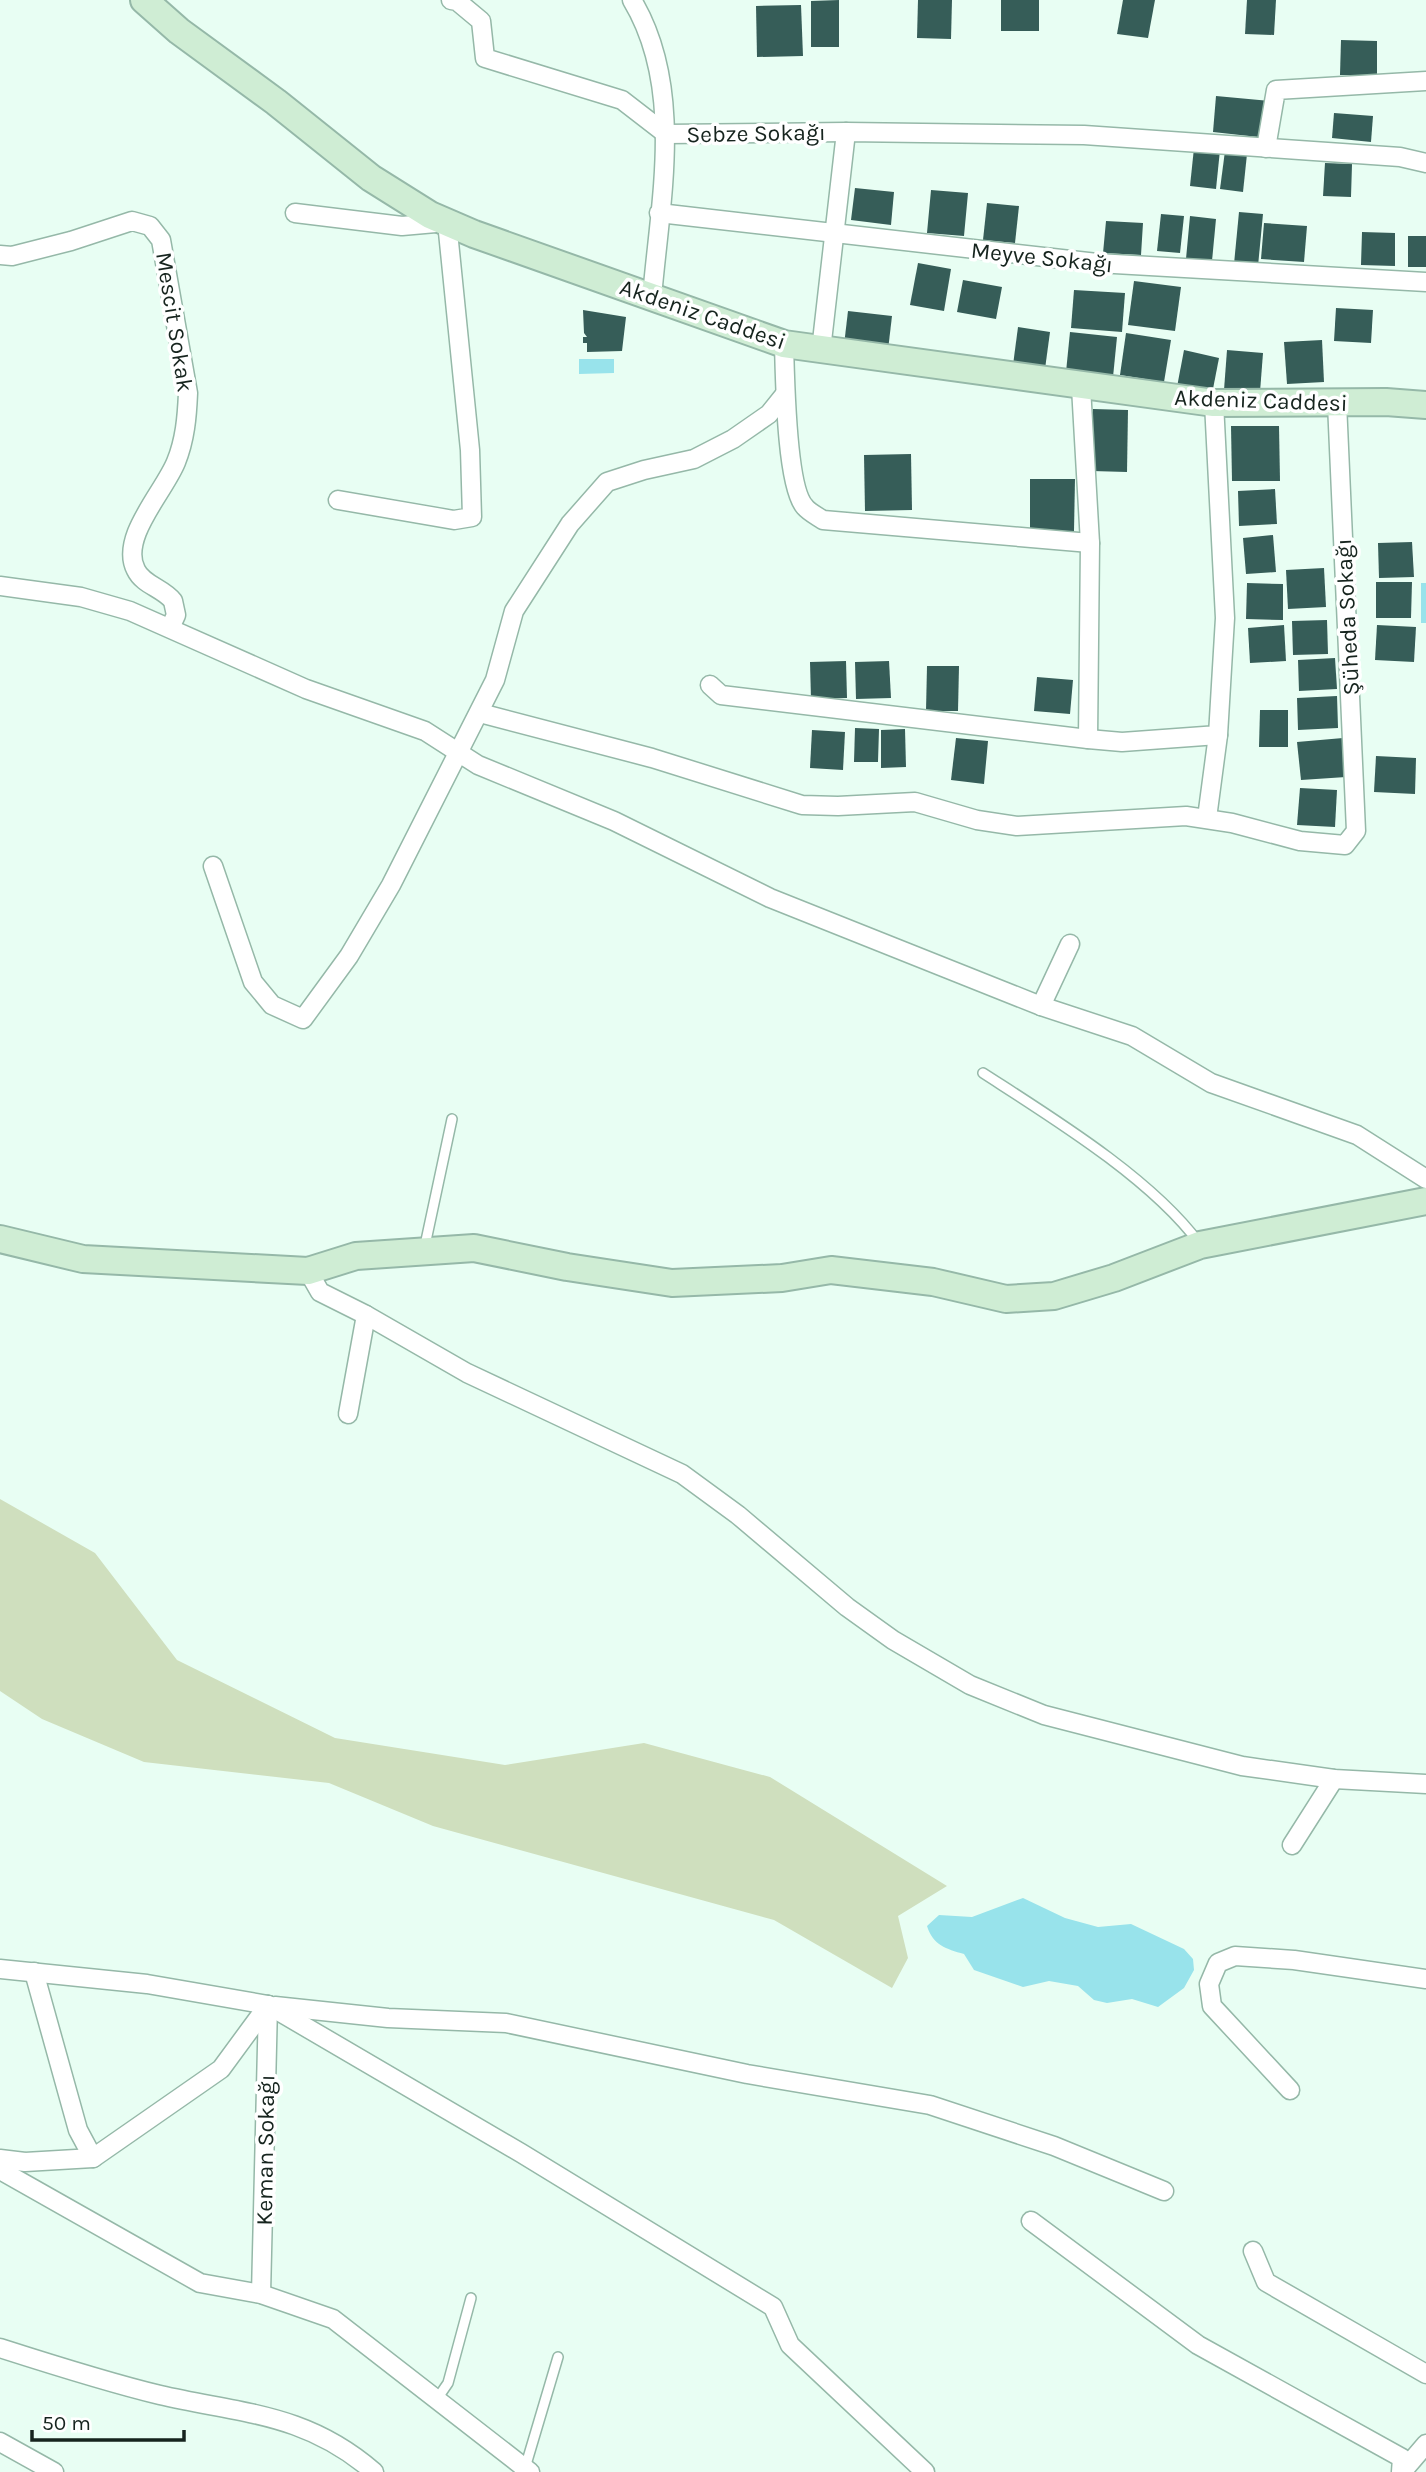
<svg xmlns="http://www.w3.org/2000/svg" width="1426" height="2472" font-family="Karla,sans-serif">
  <rect width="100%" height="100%" fill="#e8fef3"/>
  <polygon fill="#cfdfbe" points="0,1499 95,1553 177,1660 335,1738 505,1765 644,1743 770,1777 947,1886 898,1916 908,1958 892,1988 774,1920 433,1826 329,1783 144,1762 42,1719 0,1691"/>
  <g fill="#98e3eb">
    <polygon points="579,359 614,359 614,373 579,374"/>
    <rect x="1421" y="583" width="5" height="40"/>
    <path d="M1023 1898 1065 1918 1098 1927 1131 1924 1184 1949 1193 1959 1194 1970 1184 1988 1158 2007 1132 1999 1107 2003 1094 2000 1078 1986 1049 1981 1023 1987 974 1970 964 1954C946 1949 933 1945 927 1926L939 1915 972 1917Z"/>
  </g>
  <g fill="#365d58">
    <polygon points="839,0 839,47 811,47 811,1"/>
    <polygon points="918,0 952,0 951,39 917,38"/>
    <rect x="1001" y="0" width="38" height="31"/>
    <polygon points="1123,0 1155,0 1148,38 1117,34"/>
    <polygon points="1247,0 1276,0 1274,35 1245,34"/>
    <polygon points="801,5 803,56 757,57 756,6"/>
    <polygon points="1341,40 1377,41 1377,75 1340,75"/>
    <polygon points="1216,96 1270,101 1267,138 1213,132"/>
    <polygon points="1334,113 1373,116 1371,142 1332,138"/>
    <polygon points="1194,148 1220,150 1216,189 1190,186"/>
    <polygon points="1225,151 1247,154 1243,192 1220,189"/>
    <polygon points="1325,163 1352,164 1351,197 1323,196"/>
    <polygon points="855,188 894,192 891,225 851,220"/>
    <polygon points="931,190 968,193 964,236 927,233"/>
    <polygon points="987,203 1019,206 1015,243 983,240"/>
    <polygon points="1239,212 1263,214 1258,266 1234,264"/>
    <polygon points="1161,214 1184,216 1180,253 1157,251"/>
    <polygon points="1190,216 1216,219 1212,261 1186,259"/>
    <polygon points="1106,221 1143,223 1141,255 1103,253"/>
    <polygon points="1264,223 1307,226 1304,262 1261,259"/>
    <polygon points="1362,232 1395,233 1395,266 1361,265"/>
    <rect x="1408" y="236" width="18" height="31"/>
    <polygon points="918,263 951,269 944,311 910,305"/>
    <polygon points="963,280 1002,287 996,319 957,312"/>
    <polygon points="1134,281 1181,287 1175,331 1128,325"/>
    <polygon points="1074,290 1125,293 1122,332 1071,328"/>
    <polygon points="1336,308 1373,310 1371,343 1334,341"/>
    <polygon points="583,310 626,317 622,351 587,352 587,343 583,343 583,337 587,337 584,333"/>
    <polygon points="848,311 892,316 888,350 844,345"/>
    <polygon points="1018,327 1050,332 1045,369 1013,365"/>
    <polygon points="1070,332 1117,337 1113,377 1066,372"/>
    <polygon points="1126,333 1171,340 1164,382 1120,375"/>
    <polygon points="1322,340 1324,382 1287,384 1284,342"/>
    <polygon points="1184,350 1219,358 1212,394 1177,387"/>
    <polygon points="1227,350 1263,353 1260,392 1224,390"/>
    <polygon points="1093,409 1128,410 1127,472 1092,471"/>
    <polygon points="1231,426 1279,426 1280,481 1232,481"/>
    <polygon points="911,454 912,510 865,511 864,455"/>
    <polygon points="1030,479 1075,479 1074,531 1030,531"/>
    <polygon points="1275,489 1277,524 1239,526 1238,491"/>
    <polygon points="1273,535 1276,572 1246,574 1243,538"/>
    <polygon points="1412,542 1414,577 1379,578 1378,543"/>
    <polygon points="1324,568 1326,607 1288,609 1286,570"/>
    <polygon points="1376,582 1412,582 1411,618 1376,618"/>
    <polygon points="1247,583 1283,584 1283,620 1246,619"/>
    <polygon points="1327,620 1328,654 1293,655 1292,621"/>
    <polygon points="1284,625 1286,661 1250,663 1248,628"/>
    <polygon points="1377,625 1416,627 1414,662 1375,660"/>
    <polygon points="1335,658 1337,689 1299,691 1298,660"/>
    <polygon points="846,661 847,698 811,699 810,662"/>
    <polygon points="889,661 891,698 856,699 855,662"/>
    <polygon points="927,666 959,666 958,711 926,711"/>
    <polygon points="1037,677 1073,680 1070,714 1034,711"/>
    <polygon points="1337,696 1338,728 1298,730 1297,698"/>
    <polygon points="1260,710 1288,710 1288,747 1259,747"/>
    <polygon points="855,728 879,729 878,762 854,762"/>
    <polygon points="905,729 906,767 881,768 881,730"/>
    <polygon points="812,730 845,732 843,770 810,768"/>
    <polygon points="956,738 988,741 984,784 951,780"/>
    <polygon points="1343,738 1346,777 1301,780 1297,742"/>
    <polygon points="1376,756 1416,758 1415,794 1374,792"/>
    <polygon points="1300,788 1337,790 1335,827 1297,825"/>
  </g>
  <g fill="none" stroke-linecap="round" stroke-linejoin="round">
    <defs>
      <g id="lane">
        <path d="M983 1073C1051 1117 1151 1178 1199 1243"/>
        <polyline points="424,1250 452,1119"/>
        <polyline points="437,2399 448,2383 471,2298"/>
        <polyline points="525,2468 558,2357"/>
      </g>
      <g id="street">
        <polyline points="451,0 457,1 481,21 485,58 622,100 666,134 846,132"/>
        <path d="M632 0C685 88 660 201 652 297"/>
        <polyline points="1266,148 1276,90 1426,81"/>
        <polyline points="295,213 402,226 447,222 470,450 472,517 454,520 338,500"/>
        <polyline points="659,213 1097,263 1426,282"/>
        <path d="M0 255 12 256 71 241 132 221 150 226 161 240 188 393C187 417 185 440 176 462 164 492 119 538 136 570 143 585 163 588 173 601L176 615 170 628"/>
        <path d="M784 344C785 375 786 487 805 507 809 512 817 516 823 520L1090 543"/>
        <polyline points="821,350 846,132 1084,135 1400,157 1426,163"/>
        <polyline points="1081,387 1090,543 1088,739"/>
        <polyline points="0,586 81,597 130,611 306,689 425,731 478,765 614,821 770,898 1041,1006 1132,1036 1211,1083 1357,1135 1426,1179"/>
        <polyline points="710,685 721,695 1088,739 1122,742 1218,735 1225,618 1214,403"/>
        <polyline points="480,713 652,758 802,805 838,806 915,802 977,820 1017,826 1186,816 1232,823 1300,841 1345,845 1356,831 1337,403"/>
        <polyline points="1207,818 1218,735"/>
        <polyline points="213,866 253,982 272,1005 303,1019 349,956 391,885 495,680 514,611 570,524 607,482 644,470 694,459 733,439 769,414 785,394"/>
        <polyline points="1041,1006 1070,944"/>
        <polyline points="308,1271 320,1292 366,1315 467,1373 682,1474 738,1515 847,1607 893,1640 970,1685 1044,1715 1242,1766 1334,1779 1426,1784"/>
        <polyline points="348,1414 366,1315"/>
        <polyline points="1292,1845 1334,1779"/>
        <polyline points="0,1969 147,1984 268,2005 521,2153 773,2307 790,2345 925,2472"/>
        <polyline points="34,1972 78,2130 93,2158"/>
        <polyline points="275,2006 388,2018 506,2023 747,2074 930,2105 1054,2146 1164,2191"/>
        <polyline points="1290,2090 1212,2006 1209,1984 1218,1963 1235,1956 1294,1960 1426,1979"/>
        <polyline points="0,2159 25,2162 93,2158 221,2069 268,2005"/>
        <polyline points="0,2170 200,2283 261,2294 333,2319 530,2472"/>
        <polyline points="1031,2221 1198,2345 1402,2458 1401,2472"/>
        <polyline points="1253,2251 1266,2282 1426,2374"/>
        <polyline points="261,2294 268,2005"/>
        <path d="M0 2348C53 2365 106 2382 160 2395 243 2414 306 2413 374 2472"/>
        <polyline points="0,2442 54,2472"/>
        <polyline points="1402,2472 1426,2444"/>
      </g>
      <g id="secondary">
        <polyline points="144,0 179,31 276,102 371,178 430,215 474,234 784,344 1214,403 1386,402 1426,405"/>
        <polyline points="0,1239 83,1259 308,1271 356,1256 474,1248 567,1267 672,1283 782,1278 831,1270 933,1282 1006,1299 1054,1296 1114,1278 1200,1245 1426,1201"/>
      </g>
    </defs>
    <use href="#lane" stroke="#95b8a8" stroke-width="12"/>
    <use href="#street" stroke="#95b8a8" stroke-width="21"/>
    <use href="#secondary" stroke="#95b8a8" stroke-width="30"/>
    <use href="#lane" stroke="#fff" stroke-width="9"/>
    <use href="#street" stroke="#fff" stroke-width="18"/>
    <use href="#secondary" stroke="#cfedd4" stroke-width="26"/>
  </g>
  <g text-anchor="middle" stroke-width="7" stroke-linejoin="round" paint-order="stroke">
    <g font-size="23" fill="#16241e" stroke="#fff">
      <text transform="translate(756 133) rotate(-1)" y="8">Sebze Sokağı</text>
      <text transform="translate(1042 257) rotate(6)" y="8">Meyve Sokağı</text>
      <text transform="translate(703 314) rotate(19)" y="8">Akdeniz Caddesi</text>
      <text transform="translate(175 322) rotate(81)" y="8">Mescit Sokak</text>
      <text transform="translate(1261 400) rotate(2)" y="8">Akdeniz Caddesi</text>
      <text transform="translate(1347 617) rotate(-93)" y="8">Şüheda Sokağı</text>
      <text transform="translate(265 2150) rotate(-89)" y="8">Keman Sokağı</text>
    </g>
  </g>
  <path d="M32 2430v10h152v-10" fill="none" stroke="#16241e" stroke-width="3.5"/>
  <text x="42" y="2430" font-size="21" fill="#16241e" stroke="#ffffff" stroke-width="5" paint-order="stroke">50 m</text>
</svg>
